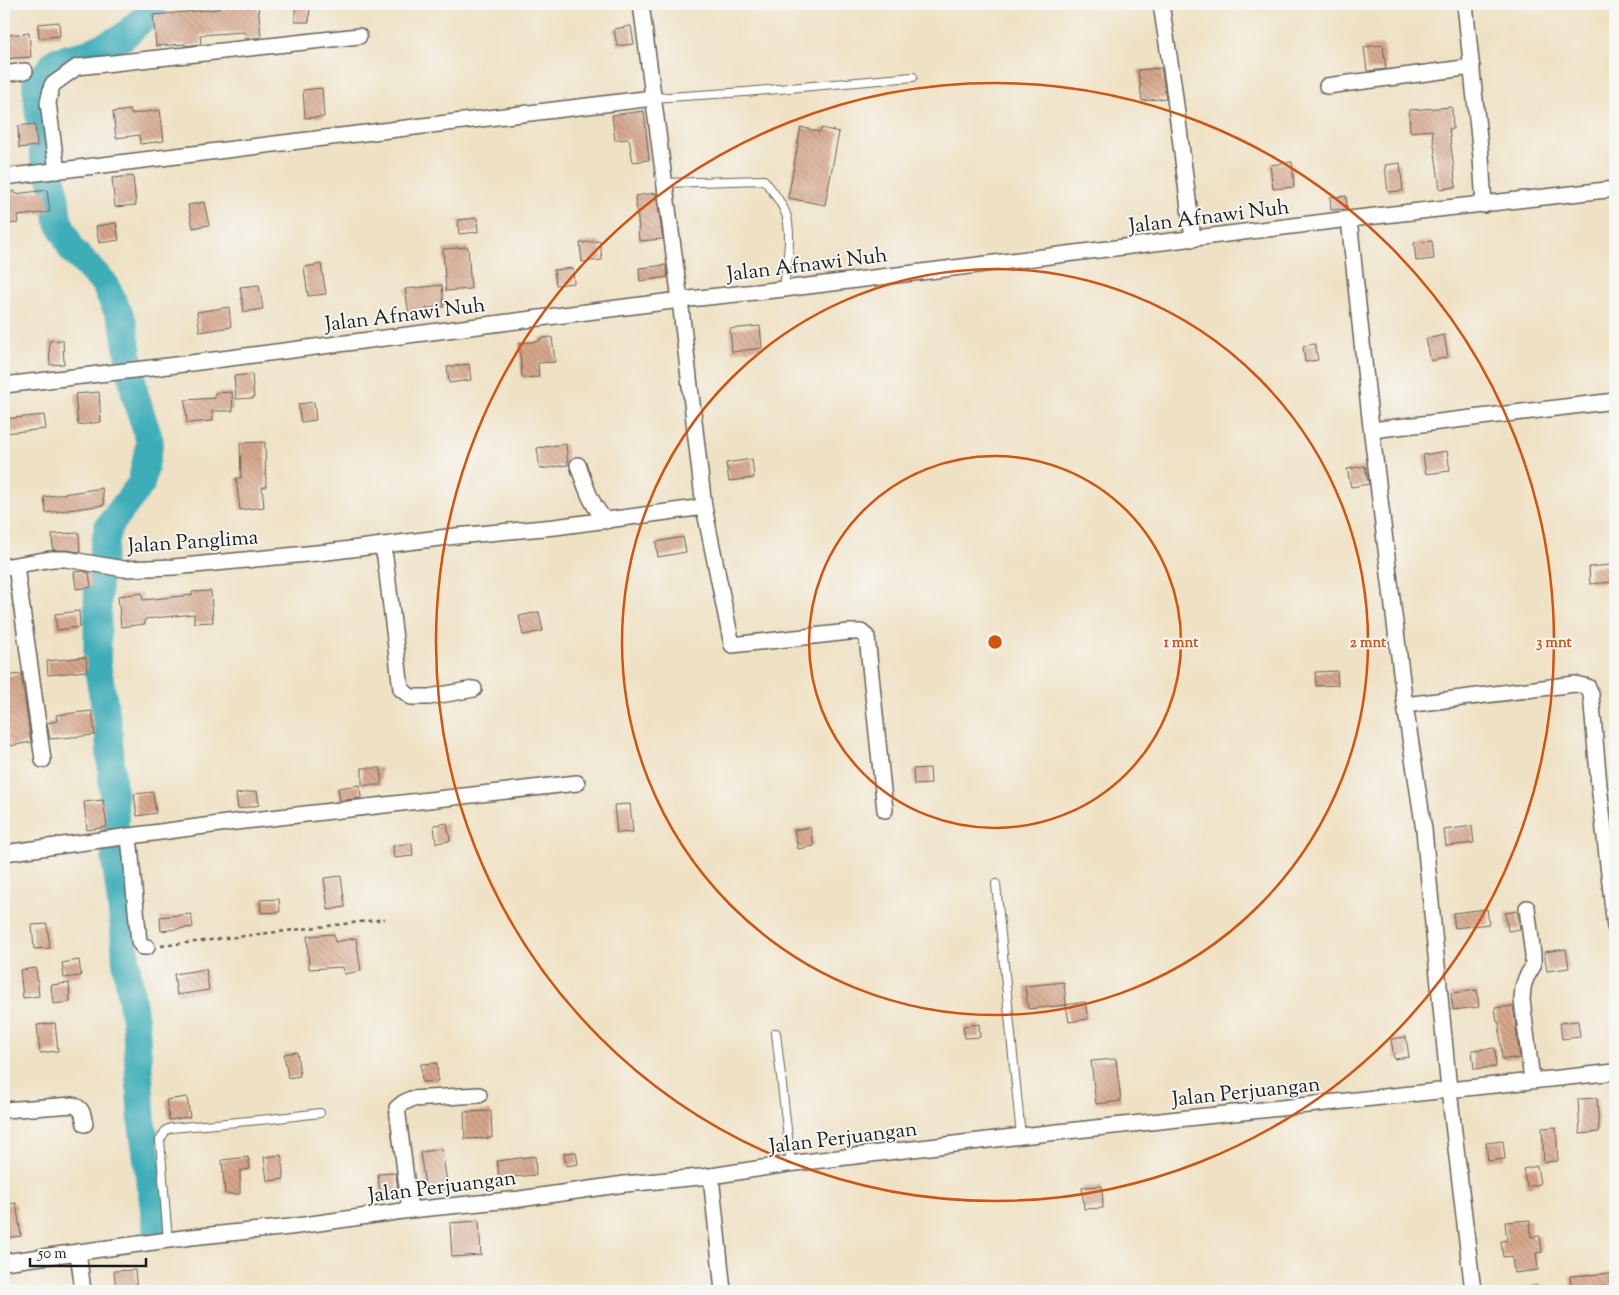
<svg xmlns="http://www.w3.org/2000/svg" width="1619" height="1295" font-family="'Sorts Mill Goudy',serif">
  <defs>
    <pattern id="building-back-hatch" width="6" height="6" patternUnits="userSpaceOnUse" patternTransform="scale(1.25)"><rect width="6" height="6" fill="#d6a68b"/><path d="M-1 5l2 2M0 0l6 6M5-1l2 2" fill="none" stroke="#b78e77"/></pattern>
  </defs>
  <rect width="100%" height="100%" fill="#f6f6f2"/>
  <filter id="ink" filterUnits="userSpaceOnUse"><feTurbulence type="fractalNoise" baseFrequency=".02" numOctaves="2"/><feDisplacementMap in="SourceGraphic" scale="10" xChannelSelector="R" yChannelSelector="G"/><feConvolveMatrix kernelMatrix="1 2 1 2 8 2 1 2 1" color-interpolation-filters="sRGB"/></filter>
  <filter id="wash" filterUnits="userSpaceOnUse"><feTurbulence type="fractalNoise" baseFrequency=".0096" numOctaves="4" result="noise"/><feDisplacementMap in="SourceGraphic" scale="20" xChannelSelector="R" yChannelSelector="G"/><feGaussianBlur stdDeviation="1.12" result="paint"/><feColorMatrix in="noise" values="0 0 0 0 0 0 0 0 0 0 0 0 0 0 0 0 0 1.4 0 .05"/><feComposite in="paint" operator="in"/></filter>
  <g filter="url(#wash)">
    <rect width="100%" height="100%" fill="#efe1c3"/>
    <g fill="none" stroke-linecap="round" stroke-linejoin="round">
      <polyline stroke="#3dadb8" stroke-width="28" points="155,4 147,15 123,37 89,53 56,61 36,85 43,155 54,187 58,220 72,250 104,283 123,322 135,395 150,442 141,484 108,527 98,578 97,664 108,724 115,821 115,857 124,928 126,962 136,1027 142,1123 157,1231"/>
    </g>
    <g id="blocks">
      <g fill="url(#building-back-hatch)">
        <polygon points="219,4 258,4 261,37 245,39 244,32 200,35 201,44 185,46 185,44 156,46 153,15 219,9"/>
        <polygon points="295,4 310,4 309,22 295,22"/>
        <polygon points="59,22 60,36 39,38 38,24"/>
        <polygon points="631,26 634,44 617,46 614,29"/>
        <polygon points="29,33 31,57 4,59 4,35"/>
        <polygon points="1383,45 1386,69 1367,71 1364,47"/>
        <polygon points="1161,68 1166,98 1142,101 1138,70"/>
        <polygon points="322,88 324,117 305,118 303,90"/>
        <polygon points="1452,107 1453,129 1449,129 1456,187 1440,189 1432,130 1410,132 1409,110"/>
        <polygon points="130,110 131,114 160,110 164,141 140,144 139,135 116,138 113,112"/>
        <polygon points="644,111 649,160 633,162 629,139 615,140 612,115"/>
        <polygon points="35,124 37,146 19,148 18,126"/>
        <polygon points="801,127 820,132 821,128 839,132 825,205 788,198"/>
        <polygon points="1292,162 1294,187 1273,189 1270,165"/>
        <polygon points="1400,163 1403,191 1388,192 1385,165"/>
        <polygon points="133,176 136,205 115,207 112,178"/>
        <polygon points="47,190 50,212 18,216 19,223 4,224 4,193 15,191 15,194"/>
        <polygon points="656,193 663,239 639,241 638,228 639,228 635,196"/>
        <polygon points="1346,196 1347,209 1331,210 1330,197"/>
        <polygon points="204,202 209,225 193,228 188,205"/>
        <polygon points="477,218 478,232 459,234 458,220"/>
        <polygon points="116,223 119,240 99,243 96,226"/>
        <polygon points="600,241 602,260 582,262 580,243"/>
        <polygon points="1432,241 1434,259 1416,261 1414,243"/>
        <polygon points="468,247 471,289 446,291 443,249"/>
        <polygon points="321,264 326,294 308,296 304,267"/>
        <polygon points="666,265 668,277 640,281 639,268"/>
        <polygon points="573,268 574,283 556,285 554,270"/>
        <polygon points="259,285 263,309 244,312 240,287"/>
        <polygon points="442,285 444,307 426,308 427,312 409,315 405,289"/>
        <polygon points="229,307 231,327 200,332 197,312"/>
        <polygon points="760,326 762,348 732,352 730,329"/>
        <polygon points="1444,335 1448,357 1431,361 1426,339"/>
        <polygon points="552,337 555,362 538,363 539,377 522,378 519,343 540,341 540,338"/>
        <polygon points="63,340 64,364 50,365 49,341"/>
        <polygon points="1315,344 1318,360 1305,362 1303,346"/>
        <polygon points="469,364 471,380 449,383 447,367"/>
        <polygon points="252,374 254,398 236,399 234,376"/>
        <polygon points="99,392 101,422 78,425 75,394"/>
        <polygon points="232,392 233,411 212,411 213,421 187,423 185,400 215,398 215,393"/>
        <polygon points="314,402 316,420 301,422 298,404"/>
        <polygon points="44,415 46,429 4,433 4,419"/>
        <polygon points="265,442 266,487 262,487 264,507 240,510 236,478 241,478 240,443"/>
        <polygon points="566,444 568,465 540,469 537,448"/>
        <polygon points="1447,451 1450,471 1426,474 1423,455"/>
        <polygon points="752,459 754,478 729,481 726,463"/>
        <polygon points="1365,466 1369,484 1351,487 1347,469"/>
        <polygon points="102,488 104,505 46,513 44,497"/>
        <polygon points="79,533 80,552 67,550 53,550 52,534"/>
        <polygon points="683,537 686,552 658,557 656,542"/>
        <polygon points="1611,565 1613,582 1590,584 1589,567"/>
        <polygon points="83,571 89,573 91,587 76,589 74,572"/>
        <polygon points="211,591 213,622 194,623 194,614 145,619 145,624 121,627 118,596 142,593 143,600 192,595 192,592"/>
        <polygon points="79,611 80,627 57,630 55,614"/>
        <polygon points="539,612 543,631 523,635 519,616"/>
        <polygon points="86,657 87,671 48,675 47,661"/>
        <polygon points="1337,671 1338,685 1316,686 1315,672"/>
        <polygon points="21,674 31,742 10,746 4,713 4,676"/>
        <polygon points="92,711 95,735 50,739 47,723 57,721 56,715"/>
        <rect x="362" y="768" width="19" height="17"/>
        <polygon points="930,768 931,784 914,785 913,769"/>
        <polygon points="360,785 361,798 340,801 338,788"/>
        <polygon points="257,791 259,805 238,809 236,794"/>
        <polygon points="153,792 156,813 137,816 134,794"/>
        <polygon points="103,800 107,827 87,830 84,802"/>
        <polygon points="630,804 633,832 617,833 614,805"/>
        <polygon points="447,823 450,841 436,843 434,825"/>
        <polygon points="1472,826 1474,843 1446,846 1444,830"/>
        <polygon points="810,827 814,846 798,849 794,830"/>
        <polygon points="412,843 413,856 394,858 393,846"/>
        <polygon points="341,876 345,907 328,910 324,878"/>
        <polygon points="279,899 280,912 261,913 260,900"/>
        <polygon points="1487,909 1489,924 1455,928 1453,913"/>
        <polygon points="1517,911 1520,929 1508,931 1505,913"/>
        <polygon points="191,914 193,927 161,931 160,917"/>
        <polygon points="47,924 50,948 34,949 32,925"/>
        <polygon points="334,934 335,942 356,938 361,971 344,974 343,967 309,969 307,936"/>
        <polygon points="1566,949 1569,968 1547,971 1544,952"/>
        <polygon points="79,960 81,976 64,978 62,963"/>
        <polygon points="36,968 39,996 23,998 20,970"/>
        <polygon points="206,969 209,990 177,995 174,974"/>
        <polygon points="1064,982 1066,1005 1028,1009 1025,986"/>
        <polygon points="69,983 70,1002 53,1004 51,985"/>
        <polygon points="1477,990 1479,1007 1453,1010 1451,993"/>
        <polygon points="1085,1002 1088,1019 1069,1022 1066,1005"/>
        <polygon points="1513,1006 1520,1058 1502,1059 1499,1022 1497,1022 1495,1008"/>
        <polygon points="1578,1021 1580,1037 1562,1039 1560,1023"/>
        <polygon points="55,1023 58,1051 40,1053 37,1025"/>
        <polygon points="979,1024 980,1037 965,1038 963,1026"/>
        <polygon points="1406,1037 1409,1057 1394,1059 1391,1039"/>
        <polygon points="1495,1048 1496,1067 1474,1069 1472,1050"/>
        <polygon points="297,1052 300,1076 288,1078 284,1054"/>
        <polygon points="1116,1059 1121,1101 1096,1104 1091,1061"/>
        <polygon points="437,1063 438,1081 422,1082 421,1064"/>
        <polygon points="187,1097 190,1117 169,1120 166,1100"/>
        <polygon points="1597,1098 1599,1132 1580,1134 1578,1099"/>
        <polygon points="491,1111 492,1138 465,1139 464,1112"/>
        <polygon points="1556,1127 1558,1161 1544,1162 1542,1128"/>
        <polygon points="1503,1141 1505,1159 1488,1161 1486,1143"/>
        <polygon points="442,1149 448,1189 426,1192 420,1152"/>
        <polygon points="576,1152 578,1164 566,1166 564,1153"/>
        <polygon points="281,1155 284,1179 267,1181 264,1157"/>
        <polygon points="535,1156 536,1175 499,1178 497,1161"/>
        <polygon points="248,1157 250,1169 240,1171 240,1194 225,1194 222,1160"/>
        <polygon points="1537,1166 1540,1184 1527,1187 1523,1169"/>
        <polygon points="396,1173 398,1193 380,1195 378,1174"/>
        <polygon points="1102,1186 1103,1208 1084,1209 1082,1187"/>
        <polygon points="16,1203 21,1236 4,1238 4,1205"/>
        <polygon points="1530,1220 1531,1237 1540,1236 1542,1252 1536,1253 1538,1270 1514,1273 1512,1256 1503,1257 1501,1241 1507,1240 1505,1222"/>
        <polygon points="479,1221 481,1255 452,1257 450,1223"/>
        <polygon points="135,1270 137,1291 116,1291 114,1271"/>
        <polygon points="1615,1273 1615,1286 1571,1289 1570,1276"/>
      </g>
    </g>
  </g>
  <g filter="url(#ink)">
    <use href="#blocks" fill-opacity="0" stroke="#666156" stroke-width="1"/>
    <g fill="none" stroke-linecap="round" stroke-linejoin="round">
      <defs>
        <g id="lane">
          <polyline points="653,98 745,92 913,77"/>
          <path d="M665 183 764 180C772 190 781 201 786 214 793 237 786 265 784 289"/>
          <polyline points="996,884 1021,1136"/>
          <polyline points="776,1033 791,1164"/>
          <polyline points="168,1241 160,1140 166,1130 171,1128 270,1119 320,1113"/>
          <polyline points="1531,1291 1535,1290"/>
        </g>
        <g id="street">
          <polyline points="641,4 680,300 704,507 732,645 849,632 861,632 867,637 885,810"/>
          <polyline points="1161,4 1173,82 1193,239"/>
          <polyline points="1465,4 1481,157 1484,205"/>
          <polyline points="4,74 25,71"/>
          <polyline points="1327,86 1472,67"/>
          <polyline points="57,171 48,103 52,85 77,67 359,36"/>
          <polyline points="4,177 653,98"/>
          <polyline points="1349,219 1370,418 1405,705 1424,830 1449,1090 1473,1291"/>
          <polyline points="4,385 160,367 680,300 784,289 1349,219 1615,189"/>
          <polyline points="1372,430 1615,401"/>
          <path d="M578 465C585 485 591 505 606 521"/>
          <polyline points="381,545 385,557 401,689 411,697 429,697 474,689"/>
          <polyline points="16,566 43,760"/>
          <polyline points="4,567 52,559 66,559 124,569 174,567 327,552 456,536 555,527 704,507"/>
          <polyline points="1405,705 1575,684 1588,687 1591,694 1599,785 1615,927"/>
          <polyline points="129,836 139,942 143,947 147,947"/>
          <polyline points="4,853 227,823 577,783"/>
          <polyline points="1527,908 1533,955 1533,966 1526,978 1523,987 1522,1000 1532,1080"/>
          <path d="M4 1110 73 1105C83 1108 83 1115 85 1124"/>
          <polyline points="711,1176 723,1291"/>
          <polyline points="410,1210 397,1108 403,1103 411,1099 479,1095"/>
          <polyline points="78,1252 83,1291"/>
          <polyline points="4,1262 191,1237 290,1227 410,1210 520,1199 625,1184 711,1176 788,1164 1021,1136 1615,1072"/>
        </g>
      </defs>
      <use href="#lane" stroke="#666156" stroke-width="10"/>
      <use href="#street" stroke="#666156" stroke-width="18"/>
      <polyline stroke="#666156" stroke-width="2.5" stroke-dasharray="4 4" stroke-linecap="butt" points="161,946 385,919"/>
      <use href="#lane" stroke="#fff" stroke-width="8"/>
      <use href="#street" stroke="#fff" stroke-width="15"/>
    </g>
  </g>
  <g fill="none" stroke="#d4530e" stroke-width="2.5">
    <circle cx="995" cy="642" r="186"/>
    <circle cx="995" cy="642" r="373"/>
    <circle cx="995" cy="642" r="559"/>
  </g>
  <g text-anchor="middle" stroke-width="4" stroke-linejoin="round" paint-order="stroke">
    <g font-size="21" fill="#1c1c1c" stroke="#f6f6f2">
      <text transform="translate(1209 216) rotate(-7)" y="7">Jalan Afnawi Nuh</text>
      <text transform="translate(807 264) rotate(-7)" y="7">Jalan Afnawi Nuh</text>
      <text transform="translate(405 314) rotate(-7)" y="7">Jalan Afnawi Nuh</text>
      <text transform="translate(193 541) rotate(-4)" y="7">Jalan Panglima</text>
      <text transform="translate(1246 1091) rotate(-6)" y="7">Jalan Perjuangan</text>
      <text transform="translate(843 1137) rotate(-7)" y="7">Jalan Perjuangan</text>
      <text transform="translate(442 1186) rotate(-7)" y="7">Jalan Perjuangan</text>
    </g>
  </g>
  <circle cx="995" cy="642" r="8" fill="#d4530e" stroke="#f6f6f2" stroke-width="2.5"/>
  <g font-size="15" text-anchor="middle" font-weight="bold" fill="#d4530e" stroke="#f6f6f2" stroke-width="4" stroke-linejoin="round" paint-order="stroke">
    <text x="1181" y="647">1 mnt</text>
    <text x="1368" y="647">2 mnt</text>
    <text x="1554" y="647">3 mnt</text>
  </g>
  <rect width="1619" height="1295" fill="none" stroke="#f6f6f2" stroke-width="20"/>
  <path d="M30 1258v8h116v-8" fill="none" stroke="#1c1c1c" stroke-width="2.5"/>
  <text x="38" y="1258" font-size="15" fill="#1c1c1c" stroke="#f6f6f2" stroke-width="4" paint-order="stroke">50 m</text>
</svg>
